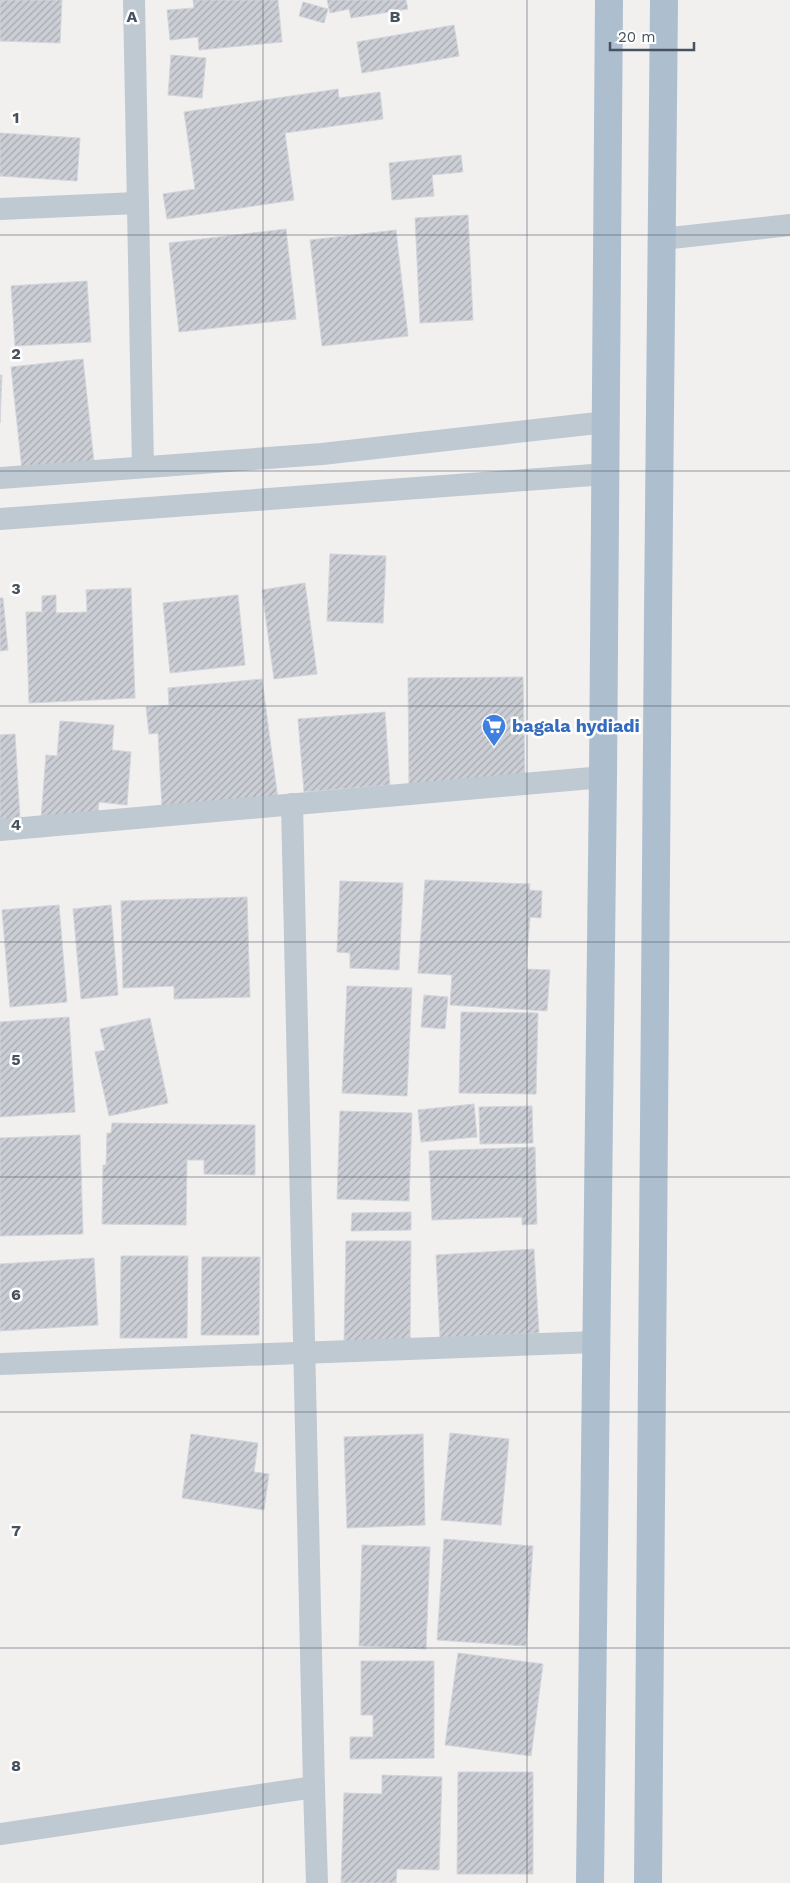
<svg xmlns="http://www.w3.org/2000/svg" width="790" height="1883" font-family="'Work Sans',sans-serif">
  <defs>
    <pattern id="building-hatch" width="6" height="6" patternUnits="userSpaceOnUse" patternTransform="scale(1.25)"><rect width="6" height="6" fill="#cbced4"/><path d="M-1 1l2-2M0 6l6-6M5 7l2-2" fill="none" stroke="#a7aaaf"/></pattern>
  </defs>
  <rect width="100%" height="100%" fill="#f2efef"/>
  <g fill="url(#building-hatch)" stroke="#d2d5db">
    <polygon points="0,0 62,0 60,43 0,41"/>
    <polygon points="193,0 278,0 282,42 199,50 198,37 170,40 167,10 194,8"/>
    <polygon points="327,0 406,0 408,9 351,18 349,9 330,13"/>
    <polygon points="303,2 328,9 324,23 299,16"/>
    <polygon points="454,25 459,56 362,73 357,42"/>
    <polygon points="171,55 206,58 202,98 168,95"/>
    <polygon points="338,89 339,98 380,92 383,119 285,133 294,200 167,219 163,194 195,189 184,112"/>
    <polygon points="0,133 80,138 77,181 0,176"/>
    <polygon points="461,155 463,172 432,175 434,196 392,200 389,163"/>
    <polygon points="468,215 473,320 420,323 415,218"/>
    <polygon points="286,229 296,319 179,332 169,243"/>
    <polygon points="396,230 408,336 322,346 310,240"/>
    <polygon points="87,281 91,342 15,346 11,286"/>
    <polygon points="83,359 94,462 22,470 11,367"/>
    <polygon points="0,375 2,375 0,423"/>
    <polygon points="330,554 386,556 383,623 327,621"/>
    <polygon points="305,583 317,674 274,679 262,590"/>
    <polygon points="131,588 135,698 29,703 26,612 42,612 42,596 56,595 56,613 87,612 86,590"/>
    <polygon points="238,595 245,665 170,673 163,603"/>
    <polygon points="0,598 3,598 8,650 0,651"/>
    <polygon points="523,677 525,780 409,786 408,678"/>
    <polygon points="262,679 278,799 162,809 158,733 149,734 146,707 169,705 168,688"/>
    <polygon points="385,712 390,785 304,792 298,719"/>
    <polygon points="60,721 114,725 112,750 131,752 127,805 99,802 97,818 41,818 46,755 57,756"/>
    <polygon points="15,734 20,819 0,820 0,735"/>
    <polygon points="425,880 530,884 529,890 542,891 541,918 530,917 526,969 550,970 547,1011 450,1005 452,975 418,973"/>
    <polygon points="340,881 403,883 399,970 350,968 350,953 337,952"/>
    <polygon points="247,897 250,997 174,999 174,986 123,988 121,901"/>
    <polygon points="59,905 67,1002 10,1007 2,910"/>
    <polygon points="111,905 118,995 81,999 73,909"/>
    <polygon points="347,986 412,988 407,1096 342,1093"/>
    <polygon points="424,995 448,997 445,1029 421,1027"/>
    <polygon points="461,1012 538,1013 536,1094 459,1093"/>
    <polygon points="69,1017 75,1112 0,1117 0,1022"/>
    <polygon points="150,1018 168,1103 109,1116 95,1052 105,1050 100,1029"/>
    <polygon points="474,1104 477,1137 421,1142 418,1110"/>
    <polygon points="532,1106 533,1143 480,1144 479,1107"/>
    <polygon points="340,1111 412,1113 409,1201 337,1199"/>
    <polygon points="112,1123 255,1125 255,1175 204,1174 204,1160 187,1160 186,1225 102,1224 103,1165 106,1165 107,1133 111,1133"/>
    <polygon points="80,1135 83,1234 0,1236 0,1138"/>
    <polygon points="535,1147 537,1224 522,1225 522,1217 432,1220 429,1151"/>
    <polygon points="411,1212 411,1230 351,1231 352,1213"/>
    <polygon points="346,1241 411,1241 410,1346 344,1345"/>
    <polygon points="534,1249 539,1333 440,1338 436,1255"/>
    <polygon points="121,1256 188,1256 187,1338 120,1338"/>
    <polygon points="202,1257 260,1257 259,1335 201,1335"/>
    <polygon points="94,1258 98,1325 0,1331 0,1264"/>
    <polygon points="450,1433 509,1439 501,1525 441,1520"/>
    <polygon points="191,1434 258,1443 254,1472 269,1474 264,1510 182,1498"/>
    <polygon points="423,1434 425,1525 347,1528 344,1437"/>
    <polygon points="444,1539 533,1546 526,1646 437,1640"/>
    <polygon points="362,1545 430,1547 426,1649 359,1646"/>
    <polygon points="458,1653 543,1664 531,1756 445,1745"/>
    <polygon points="361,1661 434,1661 434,1758 350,1759 350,1737 373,1737 373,1715 361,1715"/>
    <polygon points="458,1772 533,1772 533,1874 457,1874"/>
    <polygon points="382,1775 442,1777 439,1870 397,1869 396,1883 341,1883 344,1793 382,1794"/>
  </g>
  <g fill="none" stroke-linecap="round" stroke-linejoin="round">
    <g stroke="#bec9d2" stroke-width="22">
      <polyline points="134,0 143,467"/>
      <polyline points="0,209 137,203"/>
      <polyline points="662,239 790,225"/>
      <polyline points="0,478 322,454 606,422"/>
      <polyline points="0,519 606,474"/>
      <polyline points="292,804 314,1787 317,1883"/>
      <polyline points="0,830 603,777"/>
      <polyline points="0,1364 596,1342"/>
      <polyline points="0,1834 314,1787"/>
    </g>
    <g stroke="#adbecf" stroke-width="28">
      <polyline points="590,1883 603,777 609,0"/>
      <polyline points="648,1883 658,616 664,0"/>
    </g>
  </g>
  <path fill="none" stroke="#46525e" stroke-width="1" stroke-opacity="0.55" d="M263 0V1883M527 0V1883M0 235H790M0 471H790M0 706H790M0 942H790M0 1177H790M0 1412H790M0 1648H790"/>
  <defs>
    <symbol id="supermarket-pin" viewBox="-11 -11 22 30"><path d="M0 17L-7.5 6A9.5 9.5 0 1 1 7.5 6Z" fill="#3f7fe0" stroke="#fff"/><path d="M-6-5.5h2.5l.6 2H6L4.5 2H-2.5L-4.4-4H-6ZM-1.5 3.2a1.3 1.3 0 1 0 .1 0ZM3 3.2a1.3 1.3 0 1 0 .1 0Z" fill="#fff"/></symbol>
  </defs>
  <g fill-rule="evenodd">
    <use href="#supermarket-pin" x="480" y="712" width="28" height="38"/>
  </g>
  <g text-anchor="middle" stroke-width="5" stroke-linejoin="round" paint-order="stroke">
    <g font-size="18" font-weight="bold" fill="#366cbe" stroke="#fff" text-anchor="start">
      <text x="512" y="732">bagala hydiadi</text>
    </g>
  </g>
  <g font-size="16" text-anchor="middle" font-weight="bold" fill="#46525e" stroke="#fff" stroke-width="5" stroke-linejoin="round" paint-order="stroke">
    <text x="132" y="22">A</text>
    <text x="395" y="22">B</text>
    <text x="16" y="123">1</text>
    <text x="16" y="359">2</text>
    <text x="16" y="594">3</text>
    <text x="16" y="830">4</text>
    <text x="16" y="1065">5</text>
    <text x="16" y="1300">6</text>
    <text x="16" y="1536">7</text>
    <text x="16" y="1771">8</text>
  </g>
  <path d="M610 42v8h84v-8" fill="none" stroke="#46525e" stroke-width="2.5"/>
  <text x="618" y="42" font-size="15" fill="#46525e" stroke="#ffffff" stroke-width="4" paint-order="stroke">20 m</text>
</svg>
